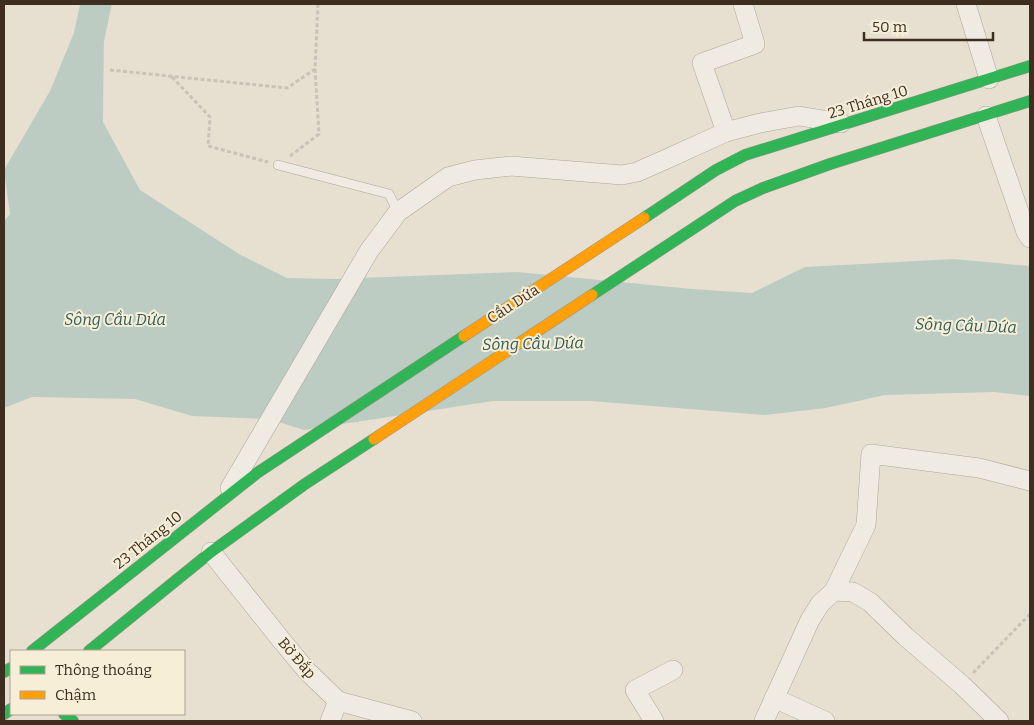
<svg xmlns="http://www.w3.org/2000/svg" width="1034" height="725" font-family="Bitter,serif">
  <rect width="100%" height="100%" fill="#e7e0d1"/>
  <polygon fill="#bcccc2" points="78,23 104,24 103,122 140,190 239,254 287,278 335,279 517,272 692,289 752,293 805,267 954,259 1030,266 1030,396 994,392 885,395 826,408 765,415 590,401 493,401 304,430 269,419 192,416 135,399 32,397 4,408 4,221 10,214 4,170 50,91"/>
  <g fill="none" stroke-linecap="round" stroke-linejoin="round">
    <polyline stroke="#bcccc2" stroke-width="31" points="83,66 96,4"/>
    <defs>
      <polyline id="lane" points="278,165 389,194 398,212"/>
      <g id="street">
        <polyline points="966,4 989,79"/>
        <polyline points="986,116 1026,232 1030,238"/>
        <polyline points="726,132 702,63 755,44 743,4"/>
        <polyline points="230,488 369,251 398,212 448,177 475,170 511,166 622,175 637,172 662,161 726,132 760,123 799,116 841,123"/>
        <polyline points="211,552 282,641 307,671 338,701 412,721"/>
        <polyline points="834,591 866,525 871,454 979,468 1030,481"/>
        <polyline points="774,698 825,721"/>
        <polyline points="330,721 338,701"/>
        <polyline points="654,721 635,690 673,670"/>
        <polyline points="764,721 810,620 820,604 834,591 853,592 870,602 906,637 962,685 999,721"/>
      </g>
      <g id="fast">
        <polyline points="644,218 716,170 745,155 1030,66"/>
        <polyline points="592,295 735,201 763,188 830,164 1030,101"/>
        <polyline points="32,651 257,473 464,336"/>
        <polyline points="89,651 211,552 305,484 374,439"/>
        <polyline points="4,672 11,668"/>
        <polyline points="4,714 11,709"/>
        <polyline points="64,714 73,721"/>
      </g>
      <g id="slow">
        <polyline points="464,336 644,218"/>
        <polyline points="374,439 592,295"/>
      </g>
    </defs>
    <use href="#lane" stroke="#ada599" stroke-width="10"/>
    <use href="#street" stroke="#ada599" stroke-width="20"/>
    <use href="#fast" stroke="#9c958a" stroke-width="12"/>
    <use href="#slow" stroke="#9c958a" stroke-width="12"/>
    <g stroke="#c8c2b9" stroke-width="3" stroke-dasharray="4 2.5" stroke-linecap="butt">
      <polyline points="110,70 287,88 315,69 318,4"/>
      <polyline points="172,77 210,117 208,146 268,162"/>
      <polyline points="290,156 319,134 315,69"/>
      <polyline points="973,673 1030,614"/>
    </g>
    <use href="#lane" stroke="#efebe3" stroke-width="9"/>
    <use href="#street" stroke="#efebe3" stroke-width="19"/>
    <use href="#fast" stroke="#30b455" stroke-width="11"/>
    <use href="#slow" stroke="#ff9f0a" stroke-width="11"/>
  </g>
  <g text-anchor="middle" stroke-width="4" stroke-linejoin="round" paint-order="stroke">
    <g font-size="15" fill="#3d2e20" stroke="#f7eed8">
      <text transform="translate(868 102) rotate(-17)" y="5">23 Tháng 10</text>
      <text transform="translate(513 304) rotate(-33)" y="5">Cầu Dứa</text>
      <text transform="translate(148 540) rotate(-39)" y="5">23 Tháng 10</text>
      <text transform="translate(297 658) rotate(49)" y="5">Bờ Đắp</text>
    </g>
    <g font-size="16" font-style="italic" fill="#2f5d5a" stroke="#f7eed8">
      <text x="115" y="325">Sông Cầu Dứa</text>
      <text transform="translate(966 325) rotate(2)" y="6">Sông Cầu Dứa</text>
      <text transform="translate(533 343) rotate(-1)" y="6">Sông Cầu Dứa</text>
    </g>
  </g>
  <rect width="1034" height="725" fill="none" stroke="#3d2e20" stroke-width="10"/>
  <rect x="10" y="650" width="175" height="65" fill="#f7eed8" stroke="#ada18e"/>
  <rect x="20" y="666" width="25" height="8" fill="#30b455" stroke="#ada18e"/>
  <text x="55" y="675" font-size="15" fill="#3d2e20">Thông thoáng</text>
  <rect x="20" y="691" width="25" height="8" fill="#ff9f0a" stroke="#ada18e"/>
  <text x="55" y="700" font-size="15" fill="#3d2e20">Chậm</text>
  <path d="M864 32v8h129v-8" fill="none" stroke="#3d2e20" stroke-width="2.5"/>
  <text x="872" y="32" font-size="15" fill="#3d2e20" stroke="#f7eed8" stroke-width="4" paint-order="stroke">50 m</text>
</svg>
